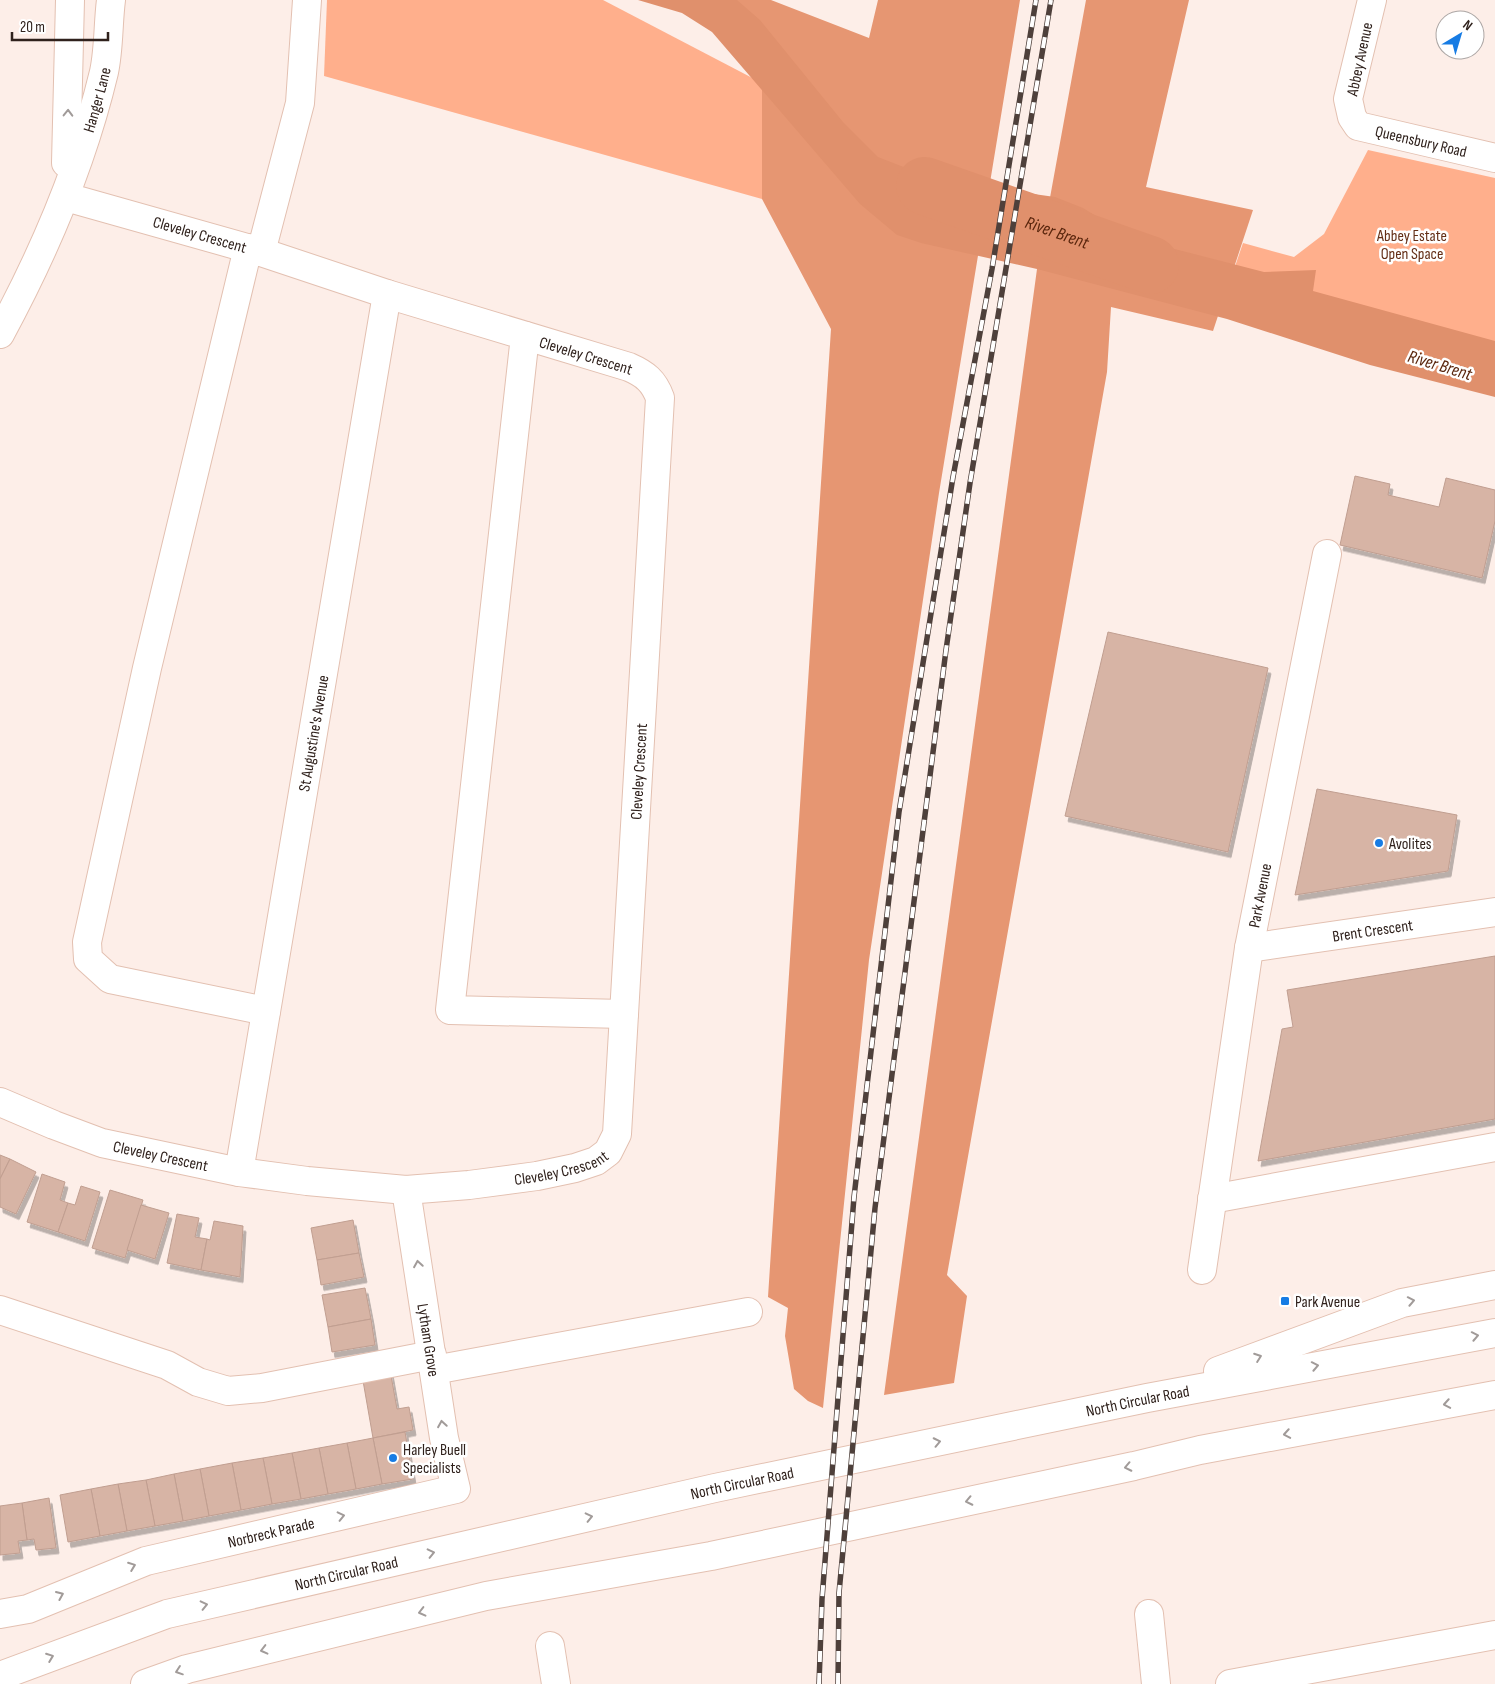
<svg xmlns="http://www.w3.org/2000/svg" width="1495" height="1684" font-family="'Sofia Sans Condensed',sans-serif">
  <defs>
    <filter id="shadow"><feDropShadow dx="3" dy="5.5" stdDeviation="0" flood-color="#0004"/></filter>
  </defs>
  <rect width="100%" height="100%" fill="#fdeee8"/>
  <g fill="#ffaf8c">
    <polygon points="327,0 603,0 762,83 762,199 324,76"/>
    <polygon points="1368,150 1495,178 1495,354 1224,299 1243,243 1294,257 1324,234"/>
  </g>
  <g fill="#e69672">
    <polygon points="723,0 771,0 869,38 878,0 1020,0 939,493 869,960 823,1408 808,1401 794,1389 785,1336 788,1308 768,1297 831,329 762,199 762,83"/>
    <polygon points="1086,0 1189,0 1146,187 1253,210 1213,331 1111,307 1107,372 947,1275 967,1296 954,1383 884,1395 1037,269"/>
  </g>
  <path fill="#e0906c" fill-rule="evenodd" d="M638 0H737L760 20 843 122 878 157 937 180 1055 197 1083 208 1132 238 1264 272 1316 270 1313 291 1495 341V397L1370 365 1227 319 1037 269 921 243 897 235 860 204 712 32 682 13ZM896 184 936 199 1006 214 1063 222 1086 230 1095 238C1065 245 1016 227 985 221 968 217 949 217 932 211 917 205 907 196 896 184Z"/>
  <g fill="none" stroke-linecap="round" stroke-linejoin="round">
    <path stroke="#e0906c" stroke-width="58" id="s1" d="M925 186 1150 265"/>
  </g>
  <g fill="#d7b4a5" stroke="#c09e90" filter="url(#shadow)">
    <polygon points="1355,476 1390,484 1388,495 1439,507 1446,478 1495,490 1495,521 1482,578 1340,545"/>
    <polygon points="1108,632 1268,668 1228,852 1065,816"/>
    <polygon points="1317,789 1457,815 1448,871 1295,895"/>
    <polygon points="1495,956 1495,1119 1258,1161 1282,1029 1293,1027 1287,990"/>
    <polygon points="0,1155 10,1159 0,1179"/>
    <polygon points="10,1159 36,1172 16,1214 0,1207 0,1179"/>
    <polygon points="42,1174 65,1182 60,1200 68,1203 58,1232 27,1222"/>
    <polygon points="81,1186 100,1192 85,1241 58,1232 68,1203 75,1205"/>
    <polygon points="110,1190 143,1200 125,1258 92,1248"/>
    <polygon points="141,1205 169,1213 155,1259 127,1250"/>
    <polygon points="177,1214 199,1218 195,1237 207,1239 201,1270 167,1263"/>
    <polygon points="353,1220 359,1253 317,1260 311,1228"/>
    <polygon points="214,1221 243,1226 240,1277 201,1270 207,1239 210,1240"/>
    <polygon points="359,1253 364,1277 321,1285 317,1260"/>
    <polygon points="365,1288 371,1319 328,1327 322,1295"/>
    <polygon points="371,1319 375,1345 332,1352 328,1327"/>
    <polygon points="390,1370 397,1409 409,1407 413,1430 373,1438 362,1375"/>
    <polygon points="405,1432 413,1479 382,1484 373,1438"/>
    <polygon points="373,1438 382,1484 356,1489 347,1443"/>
    <polygon points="347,1443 356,1489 328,1494 319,1448"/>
    <polygon points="319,1448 328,1494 301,1499 292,1453"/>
    <polygon points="292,1453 301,1499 272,1504 263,1458"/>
    <polygon points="263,1458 272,1504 241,1510 232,1463"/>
    <polygon points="232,1463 241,1510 209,1516 200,1469"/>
    <polygon points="200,1469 209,1516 183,1521 174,1474"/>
    <polygon points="174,1474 183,1521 155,1526 146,1480"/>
    <polygon points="146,1480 155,1526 127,1531 118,1484"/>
    <polygon points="118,1484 127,1531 100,1536 91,1489"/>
    <polygon points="91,1489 100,1536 68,1542 60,1495"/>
    <polygon points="49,1498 56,1548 36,1550 34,1539 27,1540 22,1503"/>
    <polygon points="22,1503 27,1540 18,1541 20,1553 0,1555 0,1506"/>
  </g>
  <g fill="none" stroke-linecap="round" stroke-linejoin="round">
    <defs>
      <g id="minor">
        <path id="s2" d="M1372 0 1348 99 1352 117 1358 126 1495 158"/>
        <polyline points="248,248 147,668 87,942 88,959 110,979 266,1011"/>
        <polyline points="261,252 300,103 307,0"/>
        <polyline points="525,336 450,1010 624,1014"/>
        <path id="s3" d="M1249 948 1495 912"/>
        <path id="s4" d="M0 1102 54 1125 102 1143 239 1172 307 1181 406 1190 469 1185 537 1176 575 1168 596 1161 608 1152 617 1134 660 398C654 381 645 374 629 367L387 294 261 252 66 197"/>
        <path id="s5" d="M239 1172 387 294"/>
        <polyline points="1212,1199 1495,1147"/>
        <path id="s6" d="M1202 1270 1249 948 1327 554"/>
        <polyline points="0,1310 167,1365 198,1382 228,1391 262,1388 432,1355"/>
        <polyline points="434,1370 748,1312"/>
        <path id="s7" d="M0 1614 28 1609 146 1561 456 1489 444 1438 406 1190"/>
        <polyline points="1149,1614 1156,1684"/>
        <polyline points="550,1646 556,1684"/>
        <polyline points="1230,1684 1495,1635"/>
      </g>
      <g id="major">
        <polyline points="66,163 70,0"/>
        <path id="s8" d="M0 334C45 251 82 164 104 72 109 49 108 23 111 0"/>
      </g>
      <g id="highway">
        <polyline points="1218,1371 1402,1303 1495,1285"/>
        <path id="s9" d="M0 1676 167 1614 715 1488 1147 1398 1495 1333"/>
        <polyline points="145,1684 187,1669 486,1596 711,1556 1134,1466 1200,1450 1495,1395"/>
      </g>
    </defs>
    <use href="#minor" stroke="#e3c0b1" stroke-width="30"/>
    <use href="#major" stroke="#e3c0b1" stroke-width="30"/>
    <use href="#highway" stroke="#e3c0b1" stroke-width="30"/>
    <use href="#minor" stroke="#fff" stroke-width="28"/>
    <use href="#major" stroke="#fff" stroke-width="28"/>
    <use href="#highway" stroke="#fff" stroke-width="28"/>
    <defs>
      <g id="rail">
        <polyline points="819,1684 822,1599 854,1197 899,812 953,477 992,269 1036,0"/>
        <polyline points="838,1684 839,1593 875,1208 946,650 970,483 1051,0"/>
      </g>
    </defs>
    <use href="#rail" stroke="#4e403b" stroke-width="5.5"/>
    <use href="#rail" stroke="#fff" stroke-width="4" stroke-dasharray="11" stroke-linecap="butt"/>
  </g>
  <defs><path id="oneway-chevron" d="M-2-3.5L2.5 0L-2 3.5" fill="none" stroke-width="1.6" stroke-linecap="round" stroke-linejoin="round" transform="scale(1.25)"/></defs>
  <g stroke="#a19b99">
    <use href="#oneway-chevron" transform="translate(68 113) rotate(-89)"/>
    <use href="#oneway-chevron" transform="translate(418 1264) rotate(-99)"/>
    <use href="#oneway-chevron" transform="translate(1411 1301) rotate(-11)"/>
    <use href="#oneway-chevron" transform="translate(1475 1336) rotate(-11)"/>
    <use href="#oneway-chevron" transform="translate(1258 1357) rotate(-20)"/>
    <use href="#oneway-chevron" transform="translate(1315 1366) rotate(-11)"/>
    <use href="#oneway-chevron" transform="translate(1447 1404) rotate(170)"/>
    <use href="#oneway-chevron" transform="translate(442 1424) rotate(-99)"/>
    <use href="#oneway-chevron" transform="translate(1287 1434) rotate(170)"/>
    <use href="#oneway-chevron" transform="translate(937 1442) rotate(-12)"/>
    <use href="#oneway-chevron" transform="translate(1128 1467) rotate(168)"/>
    <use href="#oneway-chevron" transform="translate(969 1501) rotate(168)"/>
    <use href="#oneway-chevron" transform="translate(341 1516) rotate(-13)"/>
    <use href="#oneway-chevron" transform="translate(589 1517) rotate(-13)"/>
    <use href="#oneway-chevron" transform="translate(431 1553) rotate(-13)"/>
    <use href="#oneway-chevron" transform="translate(132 1566) rotate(-21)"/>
    <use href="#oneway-chevron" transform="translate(60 1595) rotate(-23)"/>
    <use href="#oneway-chevron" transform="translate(204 1605) rotate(-13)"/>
    <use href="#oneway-chevron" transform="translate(422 1612) rotate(166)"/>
    <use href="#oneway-chevron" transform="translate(264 1650) rotate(166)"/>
    <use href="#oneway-chevron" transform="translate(50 1657) rotate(-21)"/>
    <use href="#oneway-chevron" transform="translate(179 1671) rotate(161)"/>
  </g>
  <g fill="#177ce4" stroke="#fff" stroke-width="2">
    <circle cx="1379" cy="843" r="5"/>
    <rect x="1280" y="1296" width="10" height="10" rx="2.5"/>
    <circle cx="393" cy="1458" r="5"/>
  </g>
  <g text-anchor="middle" stroke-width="5" stroke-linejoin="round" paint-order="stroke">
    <g font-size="16" fill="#2f211c" stroke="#fff">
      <text transform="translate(1359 59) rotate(-78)" y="6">Abbey Avenue</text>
      <text dy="6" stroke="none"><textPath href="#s8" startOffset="254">Hanger Lane</textPath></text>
      <text dy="6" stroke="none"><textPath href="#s2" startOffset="196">Queensbury Road</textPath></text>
      <text transform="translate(200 234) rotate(16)" y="6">Cleveley Crescent</text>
      <text transform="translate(586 355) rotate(17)" y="6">Cleveley Crescent</text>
      <text dy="6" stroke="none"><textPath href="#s5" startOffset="445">St Augustine's Avenue</textPath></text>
      <text dy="6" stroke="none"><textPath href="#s4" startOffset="1009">Cleveley Crescent</textPath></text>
      <text dy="6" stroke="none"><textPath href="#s6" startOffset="379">Park Avenue</textPath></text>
      <text dy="6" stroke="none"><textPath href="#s3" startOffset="125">Brent Crescent</textPath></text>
      <text dy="6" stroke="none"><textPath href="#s4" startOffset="170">Cleveley Crescent</textPath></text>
      <text dy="6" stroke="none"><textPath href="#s4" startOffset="575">Cleveley Crescent</textPath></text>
      <text transform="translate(429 1340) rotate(81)" y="6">Lytham Grove</text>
      <text dy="6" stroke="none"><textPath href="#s9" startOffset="1172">North Circular Road</textPath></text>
      <text dy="6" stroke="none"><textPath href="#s9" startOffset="768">North Circular Road</textPath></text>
      <text dy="6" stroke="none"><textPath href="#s7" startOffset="284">Norbreck Parade</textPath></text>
      <text dy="6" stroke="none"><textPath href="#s9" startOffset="362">North Circular Road</textPath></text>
    </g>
    <g font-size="16" fill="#642f17" stroke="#fff">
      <text x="1412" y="241">Abbey Estate<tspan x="1412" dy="18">Open Space</tspan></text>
    </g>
    <g font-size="16" fill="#2f211c" stroke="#fff" text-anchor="start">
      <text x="1389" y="849">Avolites</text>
      <text x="1295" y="1307">Park Avenue</text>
      <text x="403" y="1455">Harley Buell<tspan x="403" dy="18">Specialists</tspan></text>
    </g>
    <g font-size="18" font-style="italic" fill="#5a260d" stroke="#fff">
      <text dy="6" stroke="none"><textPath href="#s1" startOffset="140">River Brent</textPath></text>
      <text transform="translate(1440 365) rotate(17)" y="6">River Brent</text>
    </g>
  </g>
  <g transform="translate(1460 35) rotate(38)"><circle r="24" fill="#ffffff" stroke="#aca6a4"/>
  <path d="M0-4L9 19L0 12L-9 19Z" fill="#177ce4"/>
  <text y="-8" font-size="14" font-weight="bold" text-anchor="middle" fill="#2f211c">N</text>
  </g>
  <path d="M12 32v8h96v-8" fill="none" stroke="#2f211c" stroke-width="2.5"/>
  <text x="20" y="32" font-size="15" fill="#2f211c" stroke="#ffffff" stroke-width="4" paint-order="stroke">20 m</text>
</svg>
